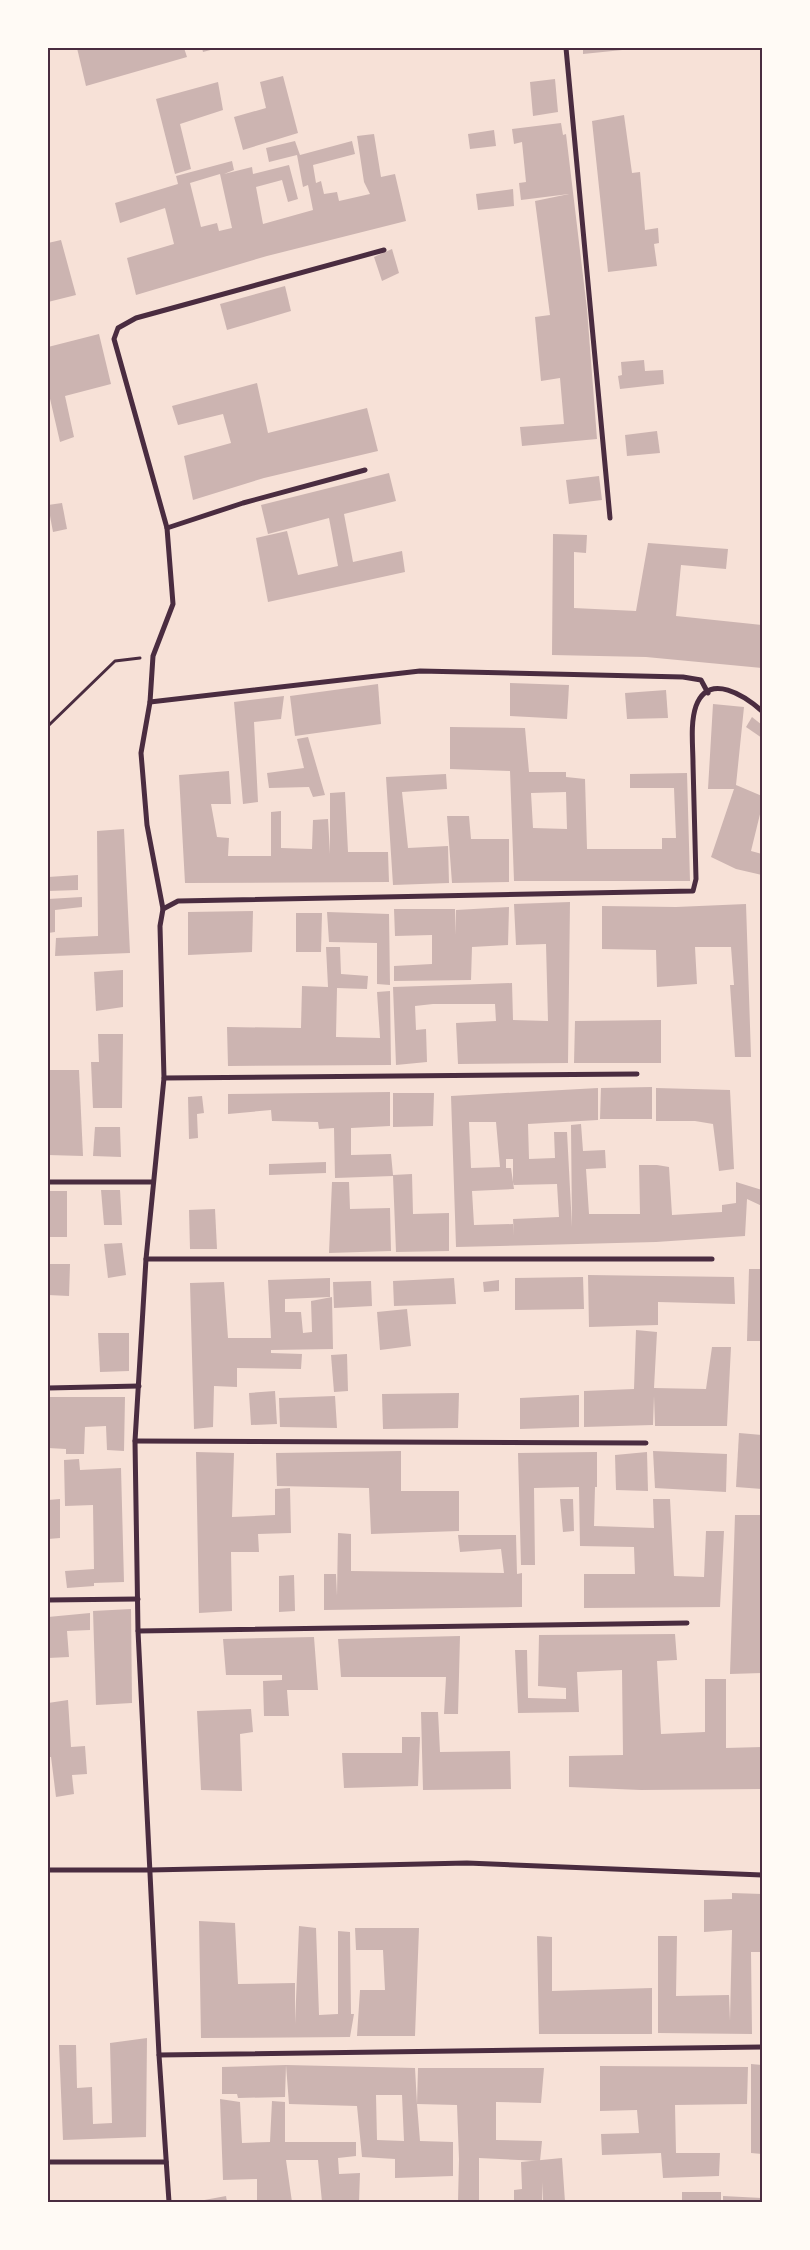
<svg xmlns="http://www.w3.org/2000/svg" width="810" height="2250" font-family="'Zilla Slab',serif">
  <rect width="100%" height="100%" fill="#f7e1d7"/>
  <g fill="#ccb4b1" fill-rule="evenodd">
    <polygon points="77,48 184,48 187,57 86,86"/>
    <polygon points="202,48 218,48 203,52"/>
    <polygon points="583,48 632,48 632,49 583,54"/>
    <polygon points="283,76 298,133 243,150 234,117 266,108 260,82"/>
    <polygon points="555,79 558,112 533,116 530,82"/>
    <polygon points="218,82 223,110 180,124 191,169 175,174 156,99"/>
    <polygon points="624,115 632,173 640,172 645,230 658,228 659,243 654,244 657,266 608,272 592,121"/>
    <polygon points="561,123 563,135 566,134 587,309 597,439 522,446 520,427 564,424 560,378 541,381 535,317 550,315 535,201 569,194 521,200 519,183 526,182 522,142 514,144 512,129"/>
    <polygon points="494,130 496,146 470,149 468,134"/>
    <path d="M374 134 381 177 395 174 406 221 267 256 136 295 127 258 174 244 165 208 120 223 115 203 178 184 176 176 232 161 234 170 224 174 252 167 253 174 289 165 298 199 288 202 282 180 256 187 263 224 313 210 308 185 303 187 297 155 269 162 266 148 295 141 300 155 352 141 355 154 313 165 316 183 321 181 324 194 337 192 339 201 370 194 364 182 357 136ZM220 174 232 228 219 231 217 223 201 227 190 183Z"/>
    <polygon points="513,189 514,206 478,210 476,194"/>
    <polygon points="61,240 76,295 48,302 48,243"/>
    <polygon points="392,249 399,273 382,281 374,257"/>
    <polygon points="285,286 291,311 227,330 220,304"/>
    <polygon points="99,334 111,384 65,396 74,437 60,442 48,390 48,347"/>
    <polygon points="644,360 645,371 663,370 664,384 620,389 618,376 622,375 621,362"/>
    <polygon points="257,383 268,433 367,408 378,451 264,478 193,500 184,456 231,443 223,414 178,425 172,406"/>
    <polygon points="657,431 660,453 627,456 625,435"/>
    <polygon points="389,473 396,501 344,514 353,562 402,551 405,572 268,602 256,538 287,531 298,575 338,566 329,518 268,534 261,505"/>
    <polygon points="599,476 602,500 569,504 566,480"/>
    <polygon points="62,503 67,529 53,532 48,505"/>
    <polygon points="553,534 587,535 586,553 574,552 574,608 636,611 648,543 728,549 726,569 681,565 676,616 762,625 762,668 646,657 552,655"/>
    <polygon points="510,683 569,685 567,719 510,716"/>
    <polygon points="378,684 381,724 295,736 290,696"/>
    <polygon points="666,690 668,718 627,719 625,693"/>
    <polygon points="284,696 281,719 254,722 258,802 243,804 234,702"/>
    <polygon points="713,704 744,707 736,785 762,796 762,806 751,851 762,854 762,875 736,869 711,857 734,789 708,789"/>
    <polygon points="752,717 762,725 762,738 746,727"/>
    <path d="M450 727 525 728 529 772H566V777L585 779 587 849H662V838H676L674 788H630V774L687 773 690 881H514L510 771 450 769ZM566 792 567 829 533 828 531 793Z"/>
    <polygon points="308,737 325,795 313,797 309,787 269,788 267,773 304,768 297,739"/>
    <polygon points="229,771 231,804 211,804 217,837 229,838 228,856 271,856 271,812 281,811 281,848 312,849 313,820 328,819 330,854 330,793 345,792 348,852 388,852 389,882 185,883 179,775"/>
    <polygon points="446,774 447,789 402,792 408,848 448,846 449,883 393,885 386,777"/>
    <polygon points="447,816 469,816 471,839 509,839 509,882 452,883"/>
    <polygon points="124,829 130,953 55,956 56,938 98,936 97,831"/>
    <polygon points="78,875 78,890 48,891 48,877"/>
    <polygon points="82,897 82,907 55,910 55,932 48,933 48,899"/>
    <polygon points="570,902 568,1063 458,1064 456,1023 496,1021 495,1004 433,1004 415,1006 416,1030 426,1029 427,1062 396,1065 393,987 512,983 513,1020 548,1021 546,944 516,945 514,904"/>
    <polygon points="746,904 751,1057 735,1057 730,985 734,985 731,947 695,947 697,984 657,987 656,950 602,949 602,906 676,907"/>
    <polygon points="509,907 508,945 472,947 471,980 394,981 394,966 432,964 432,935 395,936 394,909 455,909 456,935 456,910"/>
    <polygon points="253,911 252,952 188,955 188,912"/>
    <polygon points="327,912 389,914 390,985 377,984 377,943 329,942"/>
    <polygon points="296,913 322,913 321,952 296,952"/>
    <polygon points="326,947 340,947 341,974 368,976 367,989 337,988 336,1037 380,1038 377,992 390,991 391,1065 228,1066 227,1027 301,1028 302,986 328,987"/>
    <polygon points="123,970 123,1007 96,1011 94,972"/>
    <polygon points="661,1020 661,1063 574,1063 575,1021"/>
    <polygon points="98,1034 123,1034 122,1108 93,1108 91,1062 99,1062"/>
    <polygon points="48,1070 79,1070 83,1156 48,1155"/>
    <polygon points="652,1087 652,1119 600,1119 601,1088"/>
    <path d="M598 1088V1120L528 1124 529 1159 555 1158 554 1132H567L572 1227 571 1125 581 1124 583 1151 605 1150 606 1168 586 1169 589 1214H640L639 1165H657L669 1167 672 1215 722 1212V1205L736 1203V1182L762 1190V1206L747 1199 745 1236 656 1242 456 1247 451 1096ZM469 1122H496L500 1167 471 1168ZM506 1159H513V1185L557 1184 559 1217 513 1219 514 1236 513 1224 474 1225 472 1191 514 1189 511 1168H506Z"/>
    <polygon points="656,1088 730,1090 734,1169 719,1171 713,1124 695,1121 656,1121"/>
    <polygon points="390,1092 390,1126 351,1128 351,1155 391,1154 393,1175 412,1174 413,1214 449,1213 449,1251 396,1252 393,1176 335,1178 334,1128 319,1129 318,1122 272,1121 271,1110 228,1114 228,1094"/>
    <polygon points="393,1093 434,1093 433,1126 393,1127"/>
    <polygon points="202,1096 204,1113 197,1114 198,1138 189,1139 188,1097"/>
    <polygon points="95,1127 120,1127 121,1157 93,1156"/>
    <polygon points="326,1162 326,1173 269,1175 269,1164"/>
    <polygon points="332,1182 349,1182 350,1209 390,1208 391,1251 329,1253"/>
    <polygon points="101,1190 120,1190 122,1225 104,1225"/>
    <rect x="48" y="1191" width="19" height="46"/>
    <polygon points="215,1209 217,1249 190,1249 189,1210"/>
    <polygon points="122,1243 126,1275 108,1278 104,1244"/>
    <polygon points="48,1264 70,1264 69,1296 48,1295"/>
    <polygon points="749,1269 762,1269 762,1341 747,1341"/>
    <polygon points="588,1275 734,1277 735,1304 658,1302 658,1325 589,1327"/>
    <polygon points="583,1277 584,1309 515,1310 515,1278"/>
    <polygon points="330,1278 330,1297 285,1299 285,1312 301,1312 303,1333 312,1332 311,1301 332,1297 333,1349 271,1350 271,1353 302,1354 301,1369 237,1368 237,1387 214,1386 213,1427 194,1429 190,1283 224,1282 228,1338 271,1338 268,1280"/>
    <polygon points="454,1278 456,1304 394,1306 393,1281"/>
    <polygon points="499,1280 499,1291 484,1292 483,1282"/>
    <polygon points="371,1281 372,1306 334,1308 333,1282"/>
    <polygon points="407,1309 411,1346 380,1350 377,1312"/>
    <polygon points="636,1330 657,1332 654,1388 706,1389 712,1347 731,1347 727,1426 655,1426 654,1396 653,1425 584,1427 584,1391 634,1389"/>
    <polygon points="98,1333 129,1333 129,1371 100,1372"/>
    <polygon points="347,1354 348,1391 334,1392 331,1355"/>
    <polygon points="275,1391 277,1424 251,1425 249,1393"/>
    <polygon points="459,1393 458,1428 383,1429 382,1394"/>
    <polygon points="579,1395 579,1427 520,1429 520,1398"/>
    <polygon points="335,1396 337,1428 280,1427 279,1398"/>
    <polygon points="48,1397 125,1397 124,1451 107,1450 106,1426 85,1427 84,1454 66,1454 66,1449 48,1448"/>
    <polygon points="739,1433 762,1435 762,1489 736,1487"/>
    <polygon points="401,1451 401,1491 459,1491 459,1531 371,1534 369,1488 277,1486 276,1453"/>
    <polygon points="653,1451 727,1454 726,1492 655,1488"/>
    <polygon points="196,1452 234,1453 232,1517 275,1515 275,1489 290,1488 291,1533 258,1534 259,1552 231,1552 232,1611 199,1613"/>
    <polygon points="597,1452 597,1487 595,1487 594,1526 654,1528 653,1499 670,1499 674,1576 704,1577 706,1531 724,1531 720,1607 584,1608 584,1574 635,1574 634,1547 580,1546 579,1487 534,1488 535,1565 521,1565 518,1453"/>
    <polygon points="647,1452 648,1491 616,1490 615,1455"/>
    <polygon points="79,1459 80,1470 121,1468 124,1582 94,1583 94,1586 67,1588 65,1571 94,1569 93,1505 65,1506 64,1460"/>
    <polygon points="60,1499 60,1538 48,1539 48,1500"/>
    <polygon points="560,1499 573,1499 574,1531 563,1532"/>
    <polygon points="735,1515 762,1515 762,1673 730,1674"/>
    <polygon points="338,1533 351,1534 351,1571 504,1573 501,1549 460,1552 458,1535 516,1535 517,1574 522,1573 522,1607 324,1610 324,1574 336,1574 337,1596"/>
    <polygon points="294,1575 295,1611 279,1612 279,1576"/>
    <polygon points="131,1609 132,1703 96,1705 93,1611"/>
    <polygon points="90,1613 90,1630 67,1631 69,1657 48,1658 48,1617"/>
    <polygon points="675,1634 677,1660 657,1661 661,1734 705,1732 705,1679 726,1679 726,1748 762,1747 762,1789 641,1790 569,1787 569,1756 623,1755 622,1670 577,1672 579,1712 518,1713 515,1650 527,1650 528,1698 566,1699 566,1688 538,1686 539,1635"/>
    <polygon points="460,1636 458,1714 444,1714 446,1677 341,1677 338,1639"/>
    <polygon points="314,1637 318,1690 287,1690 289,1716 264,1716 263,1681 282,1680 282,1675 226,1675 223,1639"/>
    <polygon points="68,1700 71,1747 85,1746 87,1774 72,1775 74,1794 56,1797 51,1757 48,1757 48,1703"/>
    <polygon points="251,1709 253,1732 240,1734 242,1791 201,1790 197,1711"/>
    <polygon points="421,1712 438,1712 440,1752 510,1751 511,1789 423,1790"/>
    <polygon points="402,1737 420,1737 418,1786 344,1788 342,1753 402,1753"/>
    <polygon points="732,1893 762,1894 762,1952 751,1952 752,2034 658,2033 658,1936 677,1936 676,1996 729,1995 730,2021 732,1930 704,1932 704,1900 732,1899"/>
    <polygon points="199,1921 235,1923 238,1984 295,1983 295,2024 299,1926 316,1928 319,2015 338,2014 338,1931 350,1932 351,2014 354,2014 350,2037 201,2038"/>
    <polygon points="355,1928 419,1928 415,2036 357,2036 360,1990 385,1990 383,1950 356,1950"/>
    <polygon points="537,1936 552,1937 552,1991 652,1988 652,2034 539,2034"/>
    <polygon points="147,2038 146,2137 63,2140 59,2045 76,2045 77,2088 92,2087 93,2124 112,2123 110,2043"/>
    <polygon points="751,2064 762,2065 762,2154 751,2153"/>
    <path d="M286 2065 285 2097 238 2098 237 2094H222V2067L286 2065 415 2068 417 2104 418 2068H544L541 2103 496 2102V2140L542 2141 540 2161 479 2158V2202H458L459 2159 457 2105 417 2104 420 2141 453 2142V2176L395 2178V2159L362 2157 357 2106 289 2104ZM376 2095H402L404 2141 377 2140Z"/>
    <polygon points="600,2066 748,2067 747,2104 675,2105 676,2153 720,2153 719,2176 663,2178 661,2153 602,2155 601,2134 639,2133 637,2110 600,2111"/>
    <polygon points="220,2099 240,2102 242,2143 270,2142 272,2101 285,2102 285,2142 356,2142 356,2156 338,2158 339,2174 360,2173 359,2202 322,2202 318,2160 286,2160 292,2202 257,2202 257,2179 223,2180"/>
    <polygon points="562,2158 565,2202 543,2202 542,2182 542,2202 514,2202 514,2190 522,2189 521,2162"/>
    <rect x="682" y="2192" width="39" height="10"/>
    <polygon points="226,2196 227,2202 199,2202 199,2201"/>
    <polygon points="723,2196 762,2198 762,2202 723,2202"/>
  </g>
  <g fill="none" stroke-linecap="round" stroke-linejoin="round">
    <polyline stroke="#4a2c40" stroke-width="3" points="48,726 115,661 140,658"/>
    <g stroke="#4a2c40" stroke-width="5">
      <polyline points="566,48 610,518"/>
      <polyline points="167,528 243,503 365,470"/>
      <polyline points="150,702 420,671 683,677 701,680 708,693"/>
      <polyline points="163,909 147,825 141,753 150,702 153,656 173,604 167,528 114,339 118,328 136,318 384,250"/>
      <polyline points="164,1078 637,1074"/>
      <polyline points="48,1182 153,1182"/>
      <polyline points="146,1259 712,1259"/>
      <polyline points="48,1388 139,1386"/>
      <polyline points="135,1441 646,1443"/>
      <polyline points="48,1600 138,1599"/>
      <polyline points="138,1631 687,1623"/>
      <polyline points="48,1870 150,1870 467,1863 762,1875"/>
      <polyline points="159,2055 762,2047"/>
      <polyline points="48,2162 166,2162"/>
      <path d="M169 2202 159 2055 138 1631 135 1441 146 1259 164 1078 160 926 163 909 178 901 693 891 696 879C695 841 694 802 693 764 693 747 690 723 696 706 709 671 746 697 762 711"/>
    </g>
  </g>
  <rect width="810" height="2250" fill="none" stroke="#fffaf5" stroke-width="98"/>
  <rect x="49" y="49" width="712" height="2152" fill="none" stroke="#4a2c40" stroke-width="2"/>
</svg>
